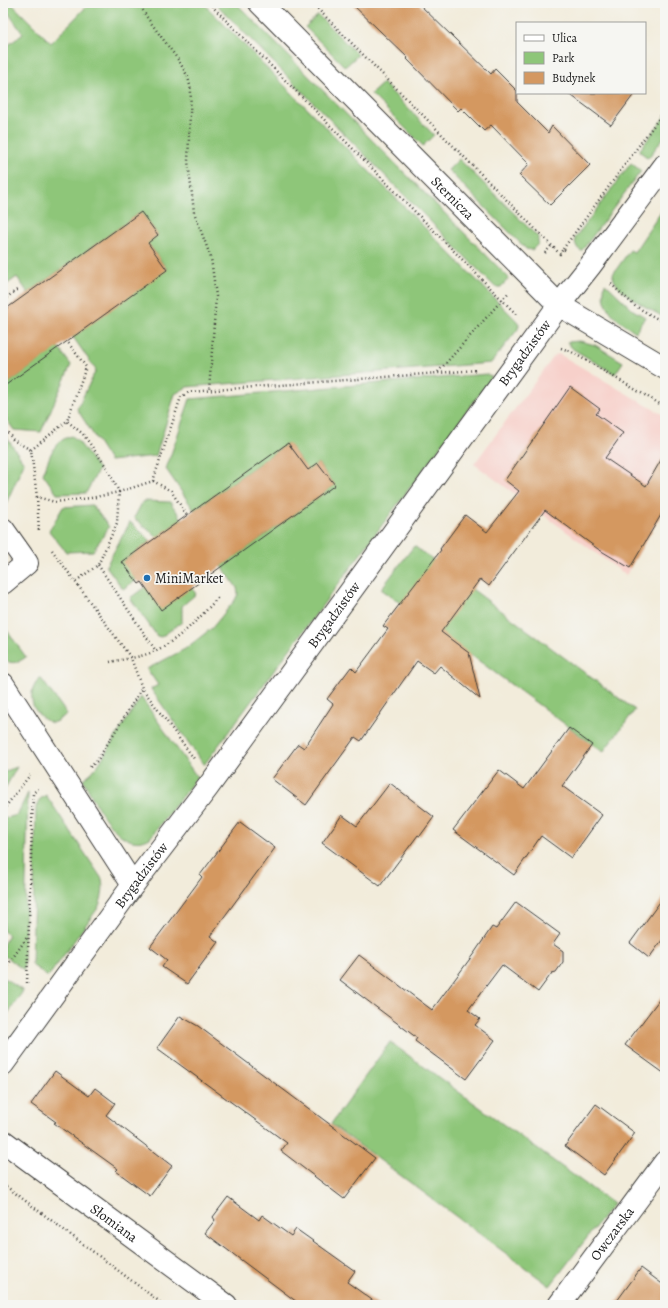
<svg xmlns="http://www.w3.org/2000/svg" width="668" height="1308" font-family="Alegreya,serif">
  <rect width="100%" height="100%" fill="#f6f6f2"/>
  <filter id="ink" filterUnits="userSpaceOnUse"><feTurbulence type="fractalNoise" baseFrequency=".025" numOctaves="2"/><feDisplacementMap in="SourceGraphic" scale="8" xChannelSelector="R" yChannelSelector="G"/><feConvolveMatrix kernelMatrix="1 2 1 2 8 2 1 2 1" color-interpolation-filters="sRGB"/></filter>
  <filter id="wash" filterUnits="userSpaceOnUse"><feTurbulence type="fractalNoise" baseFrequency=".012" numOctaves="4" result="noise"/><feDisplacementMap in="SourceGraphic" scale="16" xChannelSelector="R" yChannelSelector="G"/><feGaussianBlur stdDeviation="0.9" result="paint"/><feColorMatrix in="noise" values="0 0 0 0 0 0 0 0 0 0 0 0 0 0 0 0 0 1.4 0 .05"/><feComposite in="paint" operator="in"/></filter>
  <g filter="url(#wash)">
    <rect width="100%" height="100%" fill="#f2ecdb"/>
    <polygon fill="#f7d0ca" points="559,354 665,416 665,508 626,575 474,464 555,355"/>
    <g fill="#8ec679" stroke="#55714a">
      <polygon points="3,3 11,3 51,43 90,3 203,3 516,320 519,324 518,329 491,363 187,387 175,394 156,456 110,461 77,409 96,370 73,337 167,269 151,247 144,245 158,235 141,212 28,293 17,277 3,287 3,49 23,34 7,11 3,14"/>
      <polygon points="215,3 236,3 509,278 501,287 495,287"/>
      <polygon points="318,15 358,55 345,67 305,27"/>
      <polygon points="383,83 434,135 423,146 371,94"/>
      <polygon points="665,116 665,136 648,158 639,151"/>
      <polygon points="459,159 538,237 538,244 532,250 526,249 448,170"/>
      <path d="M631 163 641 171 584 248 581 251C576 248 575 243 575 238Z"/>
      <path d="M665 206V318C653 311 611 290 613 274L630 250 634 252Z"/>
      <path d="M605 283 633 310 645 317 636 332C617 320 599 308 605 283Z"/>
      <polygon points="580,341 595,345 623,362 615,374 573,349 567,342"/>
      <polygon points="58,347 71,365 41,432 14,430 3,415 3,387"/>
      <polygon points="487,374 492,377 204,765 151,689 158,685 147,669 185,649 212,628 235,600 238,594 237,588 222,566 335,485 318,463 305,473 304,465 288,443 194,510 166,469 190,399"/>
      <polygon points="3,432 24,463 4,508 3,506"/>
      <path d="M72 436 78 441 99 469 86 493 57 494 43 474C50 457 52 441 72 436Z"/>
      <polygon points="143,501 170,502 182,519 157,537 134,518"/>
      <polygon points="92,505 109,527 93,551 66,552 49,531 63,507"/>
      <polygon points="130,522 151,541 123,561 136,580 123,589 106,566"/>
      <polygon points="414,546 635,710 603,752 381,589"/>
      <polygon points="145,587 192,588 196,594 182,606 182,622 161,637 157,636 130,598"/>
      <path d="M3 625 26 657C18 663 12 665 3 659Z"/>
      <path d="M40 677 67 714 57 721 52 723C40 719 30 707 32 694 32 688 37 682 40 677Z"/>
      <path d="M141 697 197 777 150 838C119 856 94 801 83 779L91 773 98 765Z"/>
      <polygon points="17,767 3,792 3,772"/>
      <polygon points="28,793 24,970 3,955 3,944 9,935 3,931 3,819 17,815"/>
      <path d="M46 795 102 879C104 890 102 899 98 908L48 977 32 965 36 807 39 800Z"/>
      <polygon points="3,977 23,991 3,1021"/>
      <polygon points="390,1042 613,1204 550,1286 331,1124"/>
    </g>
    <g id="blocks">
      <g fill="#d49861">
        <polygon points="351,3 418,3 491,74 495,69 517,91 517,102 548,133 552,126 590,165 550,205 519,175 529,164 491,125 484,131 461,108 458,111 407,59 408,58"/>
        <polygon points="568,93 635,93 611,125"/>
        <polygon points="141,212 158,235 148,243 167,270 3,387 3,311"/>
        <polygon points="570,387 600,409 596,414 623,433 605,458 646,486 665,453 665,508 630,568 598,549 545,510 489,586 480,579 441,632 469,653 480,699 440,666 434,673 417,661 361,741 355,737 306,805 272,779 298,744 304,748 333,704 327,699 351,667 356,672 388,629 383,626 441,550 440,549 465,515 487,532 519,491 505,480"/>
        <polygon points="288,443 308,470 318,463 335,485 161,610 142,582 139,584 122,562"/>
        <polygon points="569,728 592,745 562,786 602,815 571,858 541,836 514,875 453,830 499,770 524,789"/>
        <polygon points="390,783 434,817 420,836 418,835 380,886 322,843 342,815 357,826"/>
        <polygon points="240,822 275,848 210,936 218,942 187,984 162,967 167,960 150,947 202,877 200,875"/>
        <polygon points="665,895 665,936 649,958 630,943"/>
        <polygon points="516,902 560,934 553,944 563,951 563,962 556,972 552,973 538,992 502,965 468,1010 480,1019 475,1025 495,1040 466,1079 415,1041 417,1038 340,980 359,955 432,1010 475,952 492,927 496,929"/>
        <polygon points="665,992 665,1074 625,1045"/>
        <polygon points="180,1016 198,1026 375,1158 344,1199 281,1151 287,1143 157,1048"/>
        <polygon points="55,1071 89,1096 95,1088 115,1103 106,1115 172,1166 150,1196 116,1171 118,1169 54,1123 56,1122 31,1104"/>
        <polygon points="596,1104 635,1133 604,1175 565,1146"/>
        <polygon points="228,1197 259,1220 262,1215 291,1236 296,1229 355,1271 347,1282 379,1305 301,1305 205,1233 215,1220 213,1217"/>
        <polygon points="641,1268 665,1286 665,1305 614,1305"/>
      </g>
    </g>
  </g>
  <g filter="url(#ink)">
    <use href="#blocks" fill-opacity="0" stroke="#3c3b39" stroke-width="1"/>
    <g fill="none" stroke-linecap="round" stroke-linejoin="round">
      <defs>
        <g id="street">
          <path id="s1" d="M260 3 559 305 665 368"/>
          <polyline points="3,529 27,563 3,583"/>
          <polyline points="3,684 133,885"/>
          <path id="s2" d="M3 1064 133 885 208 787 267 706 559 305 590 266 665 165"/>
          <path id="s3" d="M3 1141 226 1305"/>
          <path id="s4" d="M559 1305 665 1162"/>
        </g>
      </defs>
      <use href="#street" stroke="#3c3b39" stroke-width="24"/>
      <g stroke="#3c3b39" stroke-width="2.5" stroke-dasharray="1 3" stroke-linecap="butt">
        <polyline points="139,3 146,16 179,61 188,77 191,90 188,161 194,212 211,258 216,296 209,391"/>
        <polyline points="209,3 517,315"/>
        <polyline points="312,3 560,254 563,249 567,251"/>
        <polyline points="563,249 665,110"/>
        <polyline points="545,253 552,245"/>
        <polyline points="611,284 635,306 665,323"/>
        <polyline points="3,300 17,290"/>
        <polyline points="561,348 570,351 665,407"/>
        <polyline points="438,372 509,292"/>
        <polyline points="3,426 13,440 31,450 37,497 55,502 91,498 119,492 107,468 83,434 67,421"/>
        <polyline points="31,450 67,421 86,367 67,341"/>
        <polyline points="153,481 171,491 187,515"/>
        <polyline points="37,497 39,531"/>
        <polyline points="52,550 131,658 142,688 195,760"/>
        <polyline points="98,565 156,651"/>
        <polyline points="76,581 98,565 117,523 119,492 153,481 181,397 189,392 477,370"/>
        <path d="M110 662C124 659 144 657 157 650 182 637 201 617 219 596"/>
        <polyline points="90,767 97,761 142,688"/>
        <polyline points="3,810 30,775"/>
        <polyline points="3,972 28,936"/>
        <polyline points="27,983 33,793 38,789"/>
        <polyline points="3,1098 6,1091"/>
        <polyline points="3,1184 164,1305"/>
      </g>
      <use href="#street" stroke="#fff" stroke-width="22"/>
    </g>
  </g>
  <circle fill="#1f6fb2" stroke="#f6f6f2" stroke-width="1.5" cx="147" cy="578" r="4"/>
  <g text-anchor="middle" stroke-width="3.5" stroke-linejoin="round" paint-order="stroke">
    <g font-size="14" fill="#1c1c1c" stroke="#f6f6f2">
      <text dy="5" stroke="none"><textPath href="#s1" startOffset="274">Sternicza</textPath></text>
      <text dy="5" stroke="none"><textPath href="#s2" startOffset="882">Brygadzistów</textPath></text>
      <text dy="5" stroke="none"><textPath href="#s2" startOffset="558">Brygadzistów</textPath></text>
      <text dy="5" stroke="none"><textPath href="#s2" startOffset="234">Brygadzistów</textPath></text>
      <text dy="5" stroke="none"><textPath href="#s3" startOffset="138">Słomiana</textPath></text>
      <text dy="5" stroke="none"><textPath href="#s4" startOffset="89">Owczarska</textPath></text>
    </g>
    <g font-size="14" fill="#1c1c1c" stroke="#f6f6f2" text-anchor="start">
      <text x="155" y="583">MiniMarket</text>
    </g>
  </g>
  <rect width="668" height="1308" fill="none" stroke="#f6f6f2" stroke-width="16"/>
  <rect x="516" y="22" width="130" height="72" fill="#f6f6f2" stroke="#9f9f9c"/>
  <rect x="524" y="35" width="20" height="6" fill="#ffffff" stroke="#9f9f9c"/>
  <text x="552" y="42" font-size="12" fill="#1c1c1c">Ulica</text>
  <rect x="524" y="52" width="20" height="12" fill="#8ec679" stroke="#9f9f9c"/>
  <text x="552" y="62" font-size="12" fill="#1c1c1c">Park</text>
  <rect x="524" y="72" width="20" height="12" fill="#d49861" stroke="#9f9f9c"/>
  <text x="552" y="82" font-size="12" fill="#1c1c1c">Budynek</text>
</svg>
